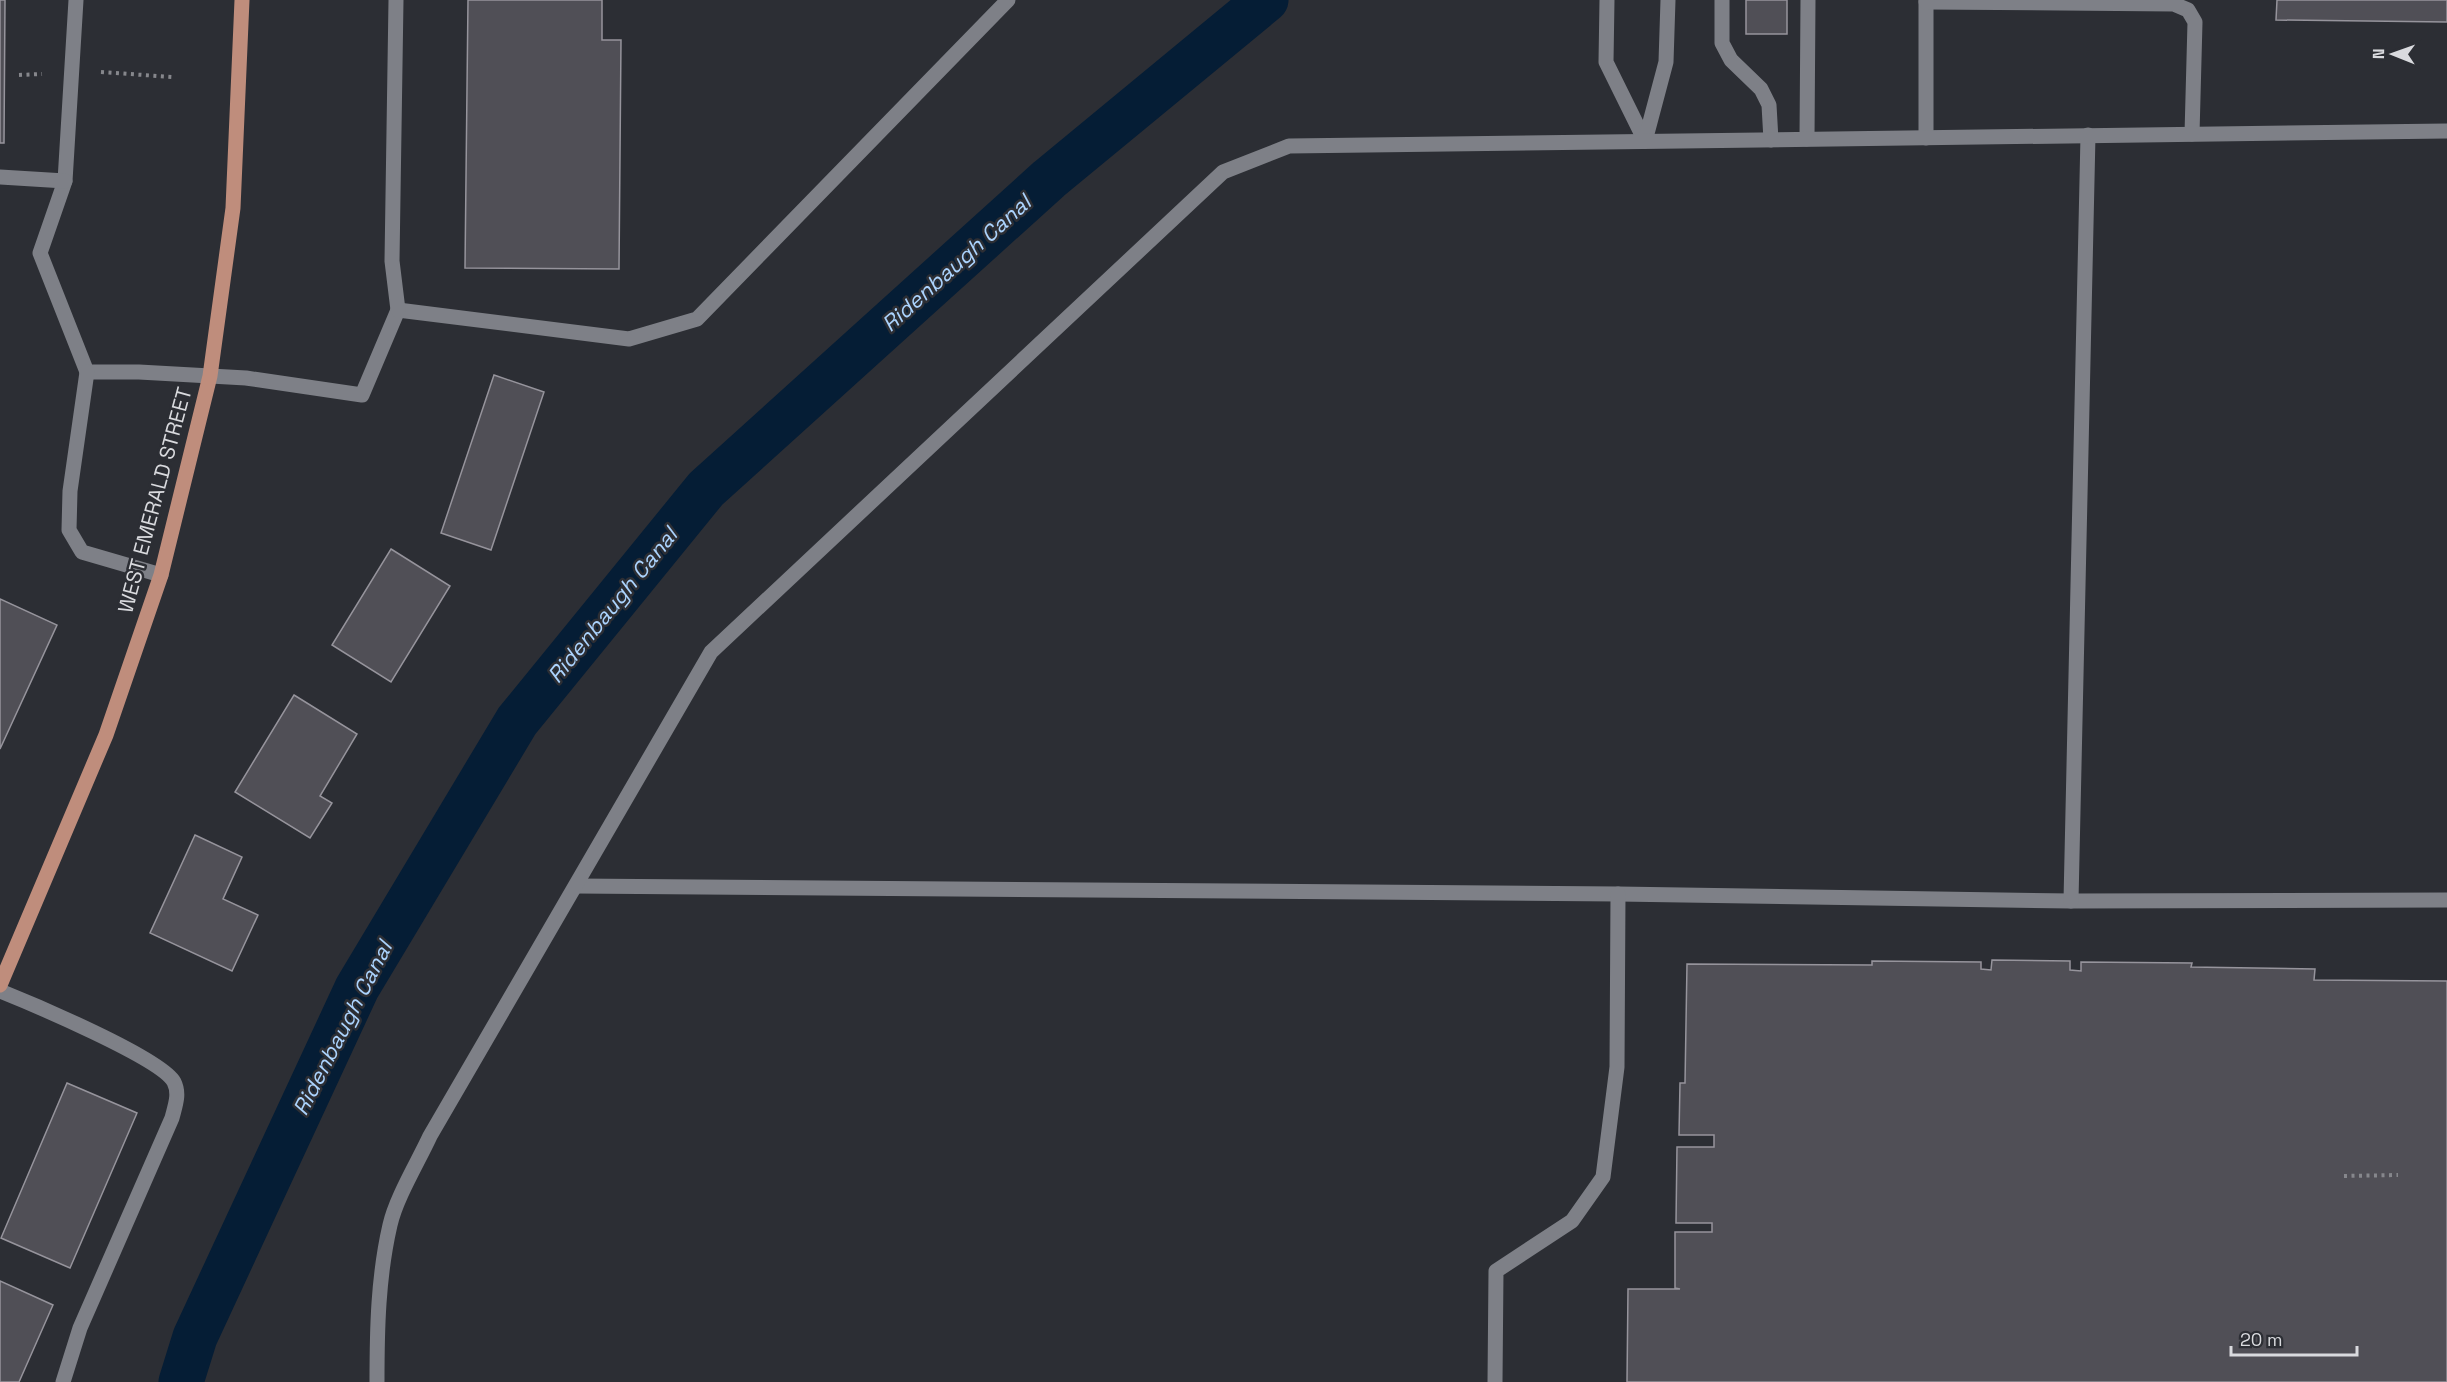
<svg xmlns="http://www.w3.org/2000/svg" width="2447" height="1382" font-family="'Space Grotesk',sans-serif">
  <rect width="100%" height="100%" fill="#2c2e34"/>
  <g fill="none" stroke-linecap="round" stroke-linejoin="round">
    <polyline stroke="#051d35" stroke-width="45" points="181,1382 195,1337 357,988 517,721 706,489 1049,179 1266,0"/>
  </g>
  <g fill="#504f56" stroke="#96949c" stroke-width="1.5">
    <polygon points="0,0 5,0 4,143 0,143"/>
    <polygon points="468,0 602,0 602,40 621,40 619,269 465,268"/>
    <rect x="1746" y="0" width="41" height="34"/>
    <polygon points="2277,0 2447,0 2447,22 2276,20"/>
    <polygon points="494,375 544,392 491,550 441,533"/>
    <polygon points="391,549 450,586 391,682 332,645"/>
    <polygon points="0,599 57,625 0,749"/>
    <polygon points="294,695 357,734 320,796 332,803 310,838 235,792"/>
    <polygon points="195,835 242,857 223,899 258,915 232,971 150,933"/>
    <polygon points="1992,960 2070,961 2070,970 2081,971 2081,962 2192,963 2191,967 2315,969 2314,980 2447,981 2447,1382 1627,1382 1628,1289 1680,1289 1675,1288 1675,1232 1712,1232 1712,1223 1676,1223 1677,1147 1714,1147 1714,1135 1679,1135 1680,1083 1685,1083 1687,964 1872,965 1872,961 1981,962 1981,969 1991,970"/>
    <polygon points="67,1083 137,1113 70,1268 1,1238"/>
    <polygon points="0,1281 53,1305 19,1382 0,1382"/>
  </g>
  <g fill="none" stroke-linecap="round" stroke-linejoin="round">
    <g stroke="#86878c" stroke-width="4" stroke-dasharray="3 4.5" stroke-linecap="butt">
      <polyline points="101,72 172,77"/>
      <polyline points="19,75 42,74"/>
      <polyline points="2344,1176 2398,1175"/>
    </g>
    <g stroke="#7e8087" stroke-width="15">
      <polyline points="76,0 65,181 40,253 87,372 139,372 246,378 362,395 398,310 629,339 697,319 1008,0"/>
      <polyline points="396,0 392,261 398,310"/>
      <polyline points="1607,0 1606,62 1645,141"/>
      <polyline points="1722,0 1722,43 1731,60 1761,89 1769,105 1771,140"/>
      <polyline points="1926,0 1926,138"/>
      <polyline points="1926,2 2174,4 2188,10 2195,22 2192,134"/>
      <polyline points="1807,139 1808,0"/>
      <polyline points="1645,141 1666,62 1668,0"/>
      <polyline points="0,177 65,181"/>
      <polyline points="87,372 70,491 69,530 82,552 161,575"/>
      <polyline points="576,886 1618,894 2071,901 2447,900"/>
      <polyline points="2071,901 2088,135"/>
      <path d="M0 991C30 1003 161 1058 174 1082 180 1094 175 1106 172 1118L80 1328 63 1382"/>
      <path d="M377 1382C377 1329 378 1277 390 1225 396 1198 418 1162 430 1136L711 652 1223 172 1289 146 2447 131"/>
      <polyline points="1495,1382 1496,1271 1572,1221 1603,1177 1617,1067 1618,894"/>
    </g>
    <polyline stroke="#bf8d7c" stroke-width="15" points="0,985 106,735 161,575 210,376 233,208 242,0"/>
  </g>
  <g text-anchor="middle" stroke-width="5" stroke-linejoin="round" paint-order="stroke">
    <g font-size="21" fill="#d9dade" stroke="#2c2e34">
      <text transform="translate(155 500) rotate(-75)" y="7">WEST EMERALD STREET</text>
    </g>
    <g font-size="22" font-style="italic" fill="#abd3fd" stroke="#2c2e34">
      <text transform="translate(956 263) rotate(-42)" y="8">Ridenbaugh Canal</text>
      <text transform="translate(612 605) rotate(-51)" y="8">Ridenbaugh Canal</text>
      <text transform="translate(342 1028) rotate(-63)" y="8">Ridenbaugh Canal</text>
    </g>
  </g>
  <g transform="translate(2393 54) rotate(271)" stroke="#2c2e34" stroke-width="4.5" paint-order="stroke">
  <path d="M0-4.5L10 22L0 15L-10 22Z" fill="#d9dade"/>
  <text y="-9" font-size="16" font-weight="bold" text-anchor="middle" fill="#d9dade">N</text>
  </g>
  <path d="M2231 1346v9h126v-9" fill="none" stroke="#d9dade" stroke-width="3"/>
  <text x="2240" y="1346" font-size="18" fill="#d9dade" stroke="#2c2e34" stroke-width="4.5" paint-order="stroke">20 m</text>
</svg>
